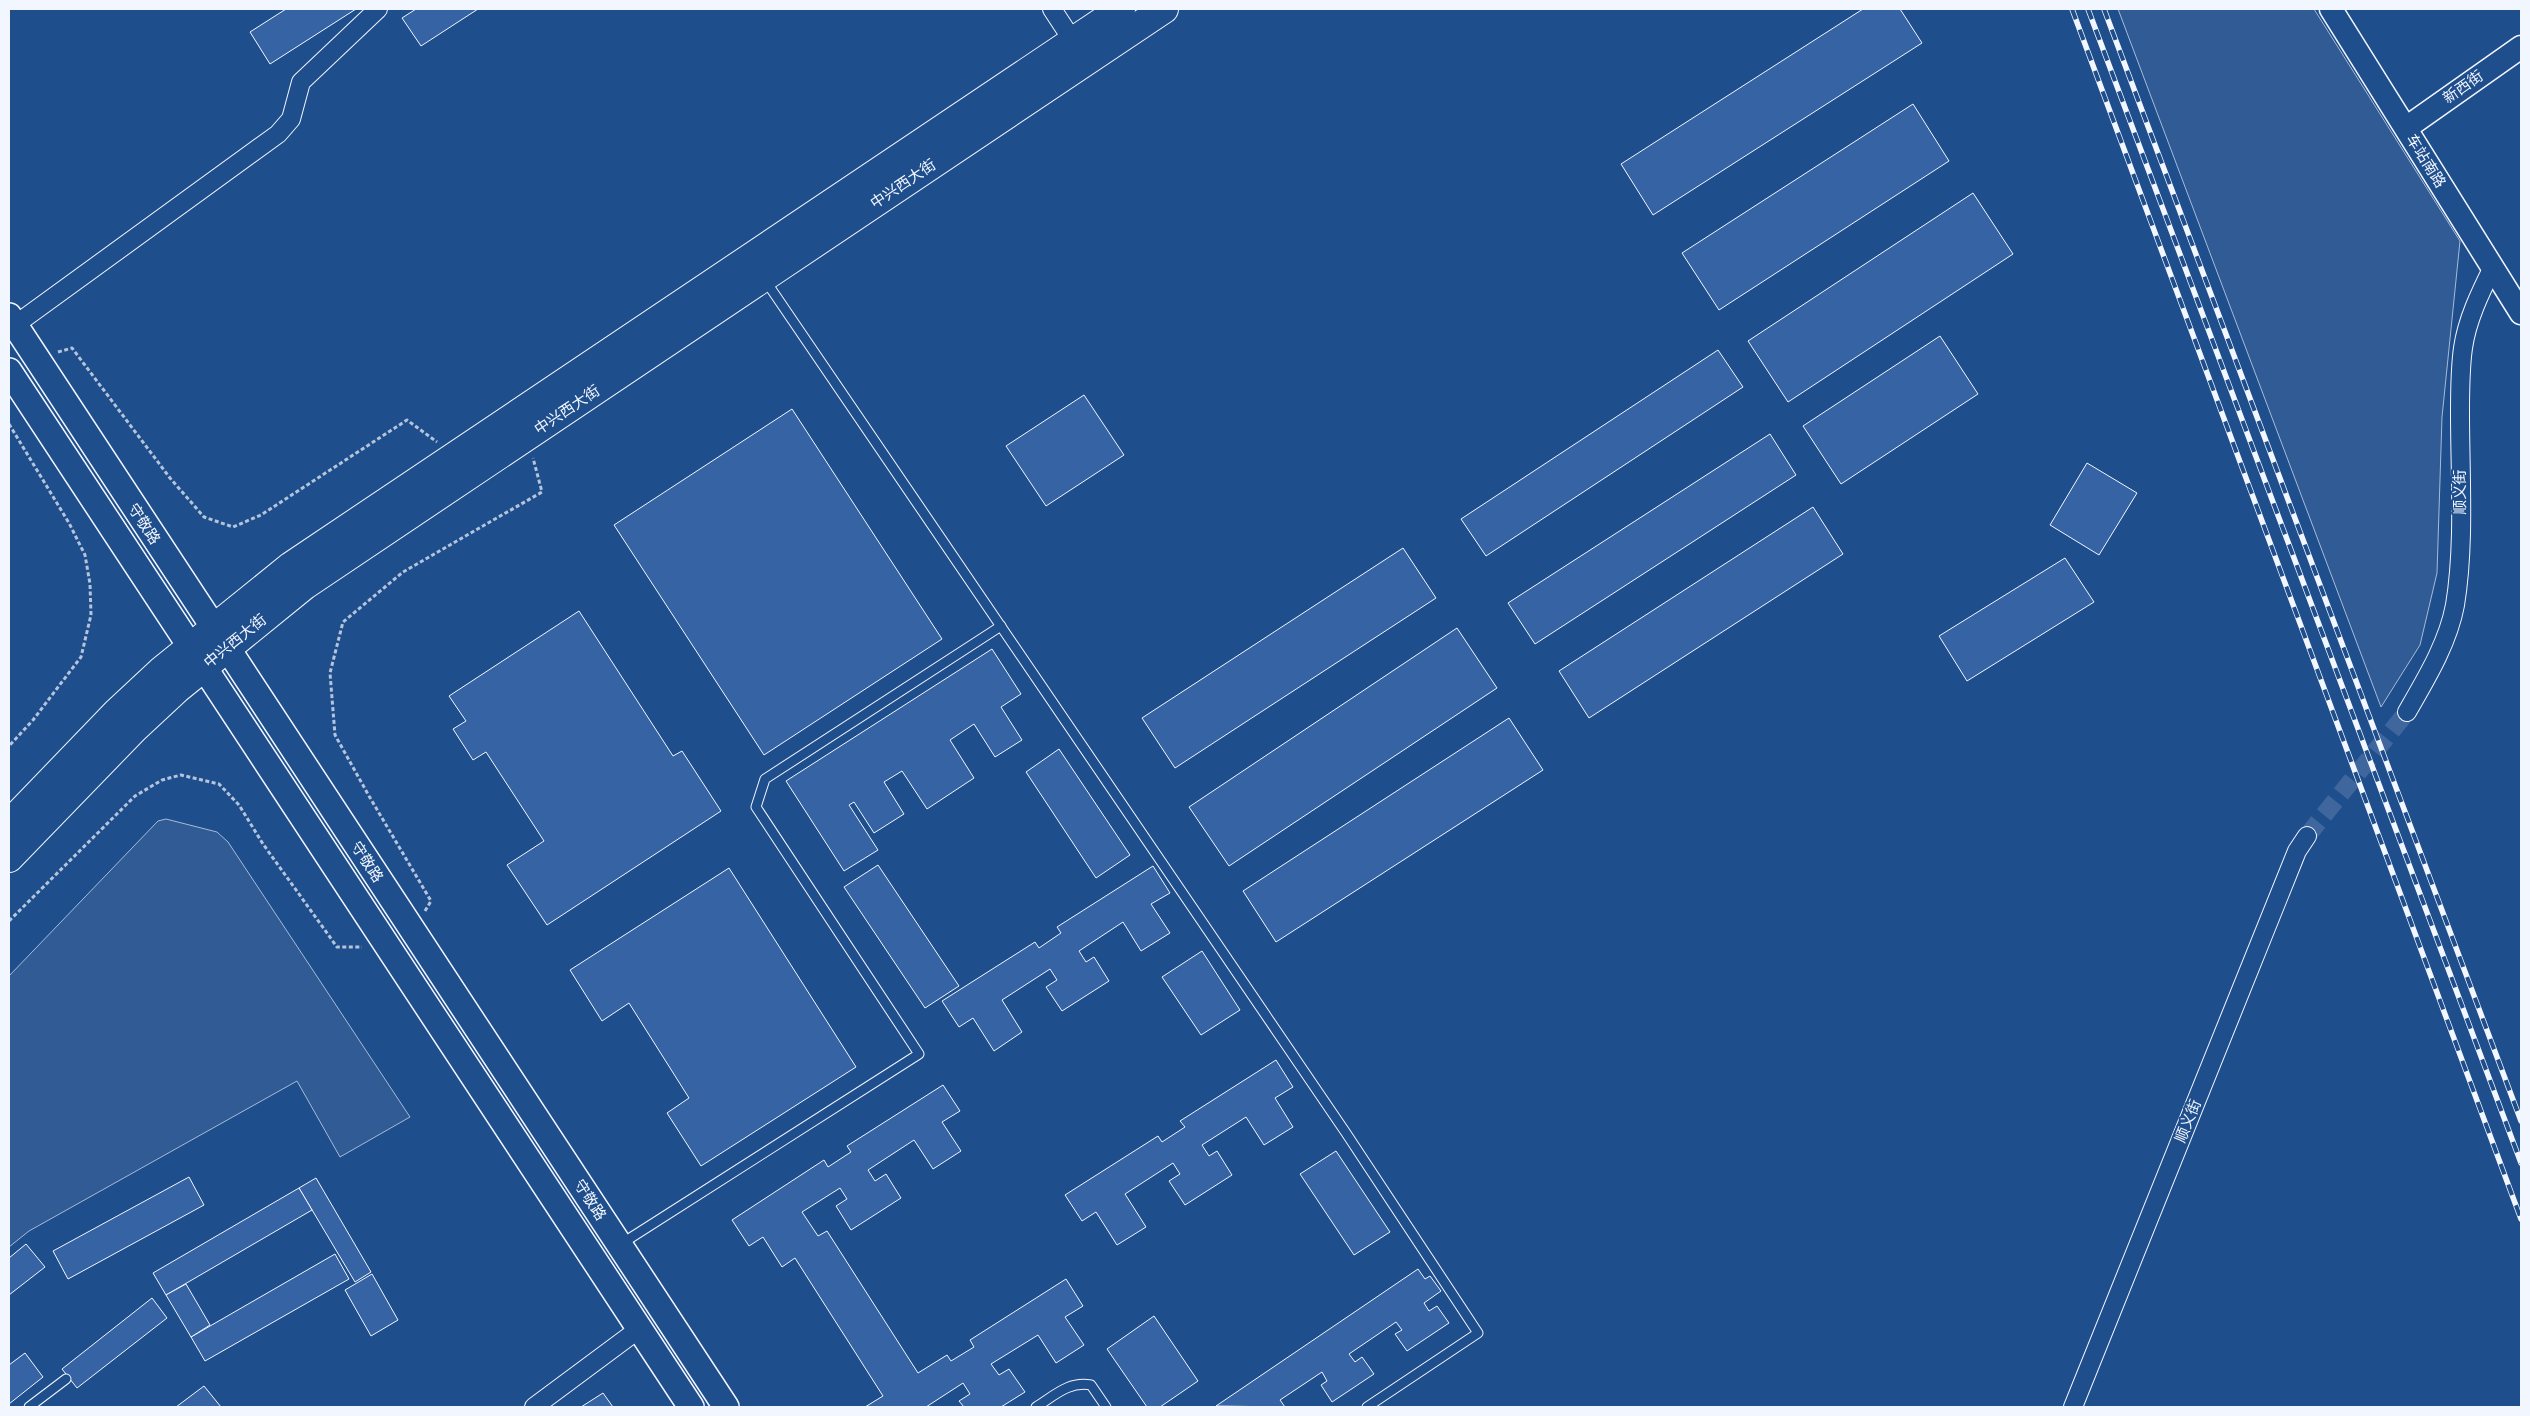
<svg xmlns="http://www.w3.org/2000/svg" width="2530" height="1416" font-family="Mulish,'Noto Sans SC',sans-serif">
  <rect width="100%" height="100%" fill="#1f4e8c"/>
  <g fill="#305b95" stroke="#a8bbd7">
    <polygon points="2118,9 2314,9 2460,241 2442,417 2437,573 2420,645 2381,707"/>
    <polygon points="166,819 217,832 228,842 410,1117 340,1157 297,1081 29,1231 9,1247 9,976 158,821"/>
  </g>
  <g fill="#3563a3" stroke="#f2f6ff">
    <polygon points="286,9 356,9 270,64 250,32"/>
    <polygon points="416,9 478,9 421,46 402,18"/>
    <polygon points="1863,9 1900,9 1922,43 1653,215 1621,164"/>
    <polygon points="1913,104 1949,161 1719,310 1682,253"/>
    <polygon points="1973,193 2013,254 1788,402 1748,341"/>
    <polygon points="1940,336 1978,394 1841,484 1803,426"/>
    <polygon points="1718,350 1743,387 1486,556 1461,519"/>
    <polygon points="1084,395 1124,455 1046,506 1006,446"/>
    <polygon points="792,409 942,639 764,755 614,525"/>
    <polygon points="1770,434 1796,475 1535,644 1508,603"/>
    <polygon points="2087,463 2137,493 2099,555 2050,525"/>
    <polygon points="1813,507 1843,554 1589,718 1559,671"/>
    <polygon points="1403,548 1436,598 1175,768 1142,718"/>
    <polygon points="2065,558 2094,602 1967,681 1939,636"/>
    <polygon points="579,611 673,756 682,751 721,811 547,925 507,865 544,841 486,752 473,760 453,729 466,721 449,696"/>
    <polygon points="1457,628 1497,688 1229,866 1189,807"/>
    <polygon points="992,649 1021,694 1001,707 1022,740 995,757 974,724 950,740 974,778 927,809 902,771 884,782 904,814 874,833 854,802 849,805 878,850 844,871 786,781"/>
    <polygon points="1509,718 1543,770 1276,942 1243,891"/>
    <polygon points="1059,749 1130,855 1096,878 1026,772"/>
    <polygon points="878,865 959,986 925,1008 844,887"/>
    <polygon points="1153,866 1170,893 1151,904 1170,933 1141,951 1123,922 1079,951 1086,962 1094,957 1109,981 1062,1011 1046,987 1057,980 1050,969 1002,1000 1022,1032 994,1051 973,1018 959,1027 942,1001 1035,942 1039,948 1061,933 1057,927"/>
    <polygon points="729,868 856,1067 701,1166 667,1113 689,1098 629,1003 602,1021 570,970"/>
    <polygon points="1202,951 1240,1010 1201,1035 1162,977"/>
    <polygon points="1276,1060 1293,1087 1275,1098 1293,1127 1264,1145 1246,1117 1202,1145 1209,1156 1217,1151 1232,1175 1185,1205 1169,1181 1180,1174 1173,1163 1125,1194 1146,1227 1117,1245 1096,1212 1082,1221 1065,1195 1158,1136 1162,1142 1185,1127 1180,1121"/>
    <polygon points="943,1085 960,1111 942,1122 961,1151 933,1169 914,1140 868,1170 875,1181 886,1174 901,1198 851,1230 836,1206 847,1199 840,1188 802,1212 818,1236 827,1231 918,1373 947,1355 951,1361 974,1347 970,1340 1066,1279 1083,1306 1065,1317 1084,1345 1056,1363 1038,1335 991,1364 999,1375 1009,1369 1025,1392 1001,1407 964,1407 959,1401 970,1394 963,1383 926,1407 865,1407 883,1396 795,1258 782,1267 763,1237 749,1246 732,1220 824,1160 828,1167 851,1152 847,1146"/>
    <polygon points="1336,1151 1390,1232 1354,1255 1300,1174"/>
    <polygon points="189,1177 204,1205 68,1279 53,1251"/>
    <polygon points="316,1178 371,1272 355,1282 299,1188"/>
    <polygon points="299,1188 312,1210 166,1295 153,1273"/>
    <polygon points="26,1244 45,1267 9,1295 9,1258"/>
    <polygon points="335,1254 349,1279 205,1361 191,1337"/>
    <polygon points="1418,1269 1425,1279 1430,1276 1441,1291 1424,1303 1429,1311 1437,1306 1449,1323 1407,1351 1395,1334 1402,1330 1396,1322 1349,1354 1355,1362 1362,1357 1374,1374 1332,1402 1321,1385 1327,1381 1322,1372 1280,1400 1285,1407 1216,1406"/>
    <polygon points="372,1274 398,1320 371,1336 345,1290"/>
    <polygon points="186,1284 210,1325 191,1337 166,1295"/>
    <polygon points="152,1298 167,1318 77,1388 62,1369"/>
    <polygon points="1154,1316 1198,1381 1160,1407 1147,1407 1107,1349"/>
    <polygon points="25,1353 43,1377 9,1404 9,1365"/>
    <polygon points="204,1386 221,1407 176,1407"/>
    <polygon points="603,1393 613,1407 581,1407"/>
  </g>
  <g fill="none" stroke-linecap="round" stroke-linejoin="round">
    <polyline stroke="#3f679d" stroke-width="18" stroke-dasharray="18 9" stroke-linecap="butt" points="2307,836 2407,712"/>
    <defs>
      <g id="service">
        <polyline points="765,280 1346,1133 1478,1333 1367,1407"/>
        <polyline points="621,1244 919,1054 756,807 765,779 1001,626"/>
        <polyline points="29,1407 66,1379"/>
        <path d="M1036 1407C1054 1396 1068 1381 1091 1385L1106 1407"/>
      </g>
      <g id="minor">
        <polyline points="1052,9 1073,41"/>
        <polyline points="15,325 278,134 291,119 301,82 378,9"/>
        <path d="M2407 712C2426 679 2448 643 2455 605 2465 545 2460 474 2460 413 2460 392 2460 369 2463 348 2467 320 2480 293 2493 267"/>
        <polyline points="534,1407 639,1329"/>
        <polyline points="2073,1407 2297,851 2307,836"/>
      </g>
      <g id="tertiary">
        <polyline points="2331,9 2521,313"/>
        <polyline points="2406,128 2521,47"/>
      </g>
      <g id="secondary">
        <polyline points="9,316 726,1407"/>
        <polyline points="9,371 691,1407"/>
      </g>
      <g id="primary">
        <polyline points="9,824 117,712 161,671 291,566 1121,9"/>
        <polyline points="9,858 134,729 177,689 305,585 1164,9"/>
      </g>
    </defs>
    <use href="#service" stroke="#f2f6ff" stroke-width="11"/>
    <use href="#minor" stroke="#f2f6ff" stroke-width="20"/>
    <use href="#tertiary" stroke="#f2f6ff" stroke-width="25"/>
    <use href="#secondary" stroke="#f2f6ff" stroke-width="28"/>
    <use href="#primary" stroke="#f2f6ff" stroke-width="30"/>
    <g stroke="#b3c4dc" stroke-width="3" stroke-dasharray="4 2.5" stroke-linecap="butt">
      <polyline points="58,352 72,348 170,478 204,517 233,527 261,515 407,420 437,442"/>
      <polyline points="9,424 69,523 85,555 90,584 91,615 81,657 33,720 9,746"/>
      <polyline points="425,911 431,901 369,796 335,735 330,673 343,622 403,572 542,492 533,458"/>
      <polyline points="9,921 135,796 162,780 181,775 219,784 239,805 263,844 337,947 362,947"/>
    </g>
    <use href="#service" stroke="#1f4e8c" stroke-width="9"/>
    <use href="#minor" stroke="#1f4e8c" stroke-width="18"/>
    <use href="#tertiary" stroke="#1f4e8c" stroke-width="22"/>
    <use href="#secondary" stroke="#1f4e8c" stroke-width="25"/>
    <use href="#primary" stroke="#1f4e8c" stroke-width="28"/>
    <defs>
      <g id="rail">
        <polyline points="2072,9 2521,1219"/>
        <polyline points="2088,9 2521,1163"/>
        <polyline points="2104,9 2521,1121"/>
      </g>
    </defs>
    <use href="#rail" stroke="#f2f6ff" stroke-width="5.5"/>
    <use href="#rail" stroke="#1f4e8c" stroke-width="4" stroke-dasharray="11" stroke-linecap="butt"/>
  </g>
  <g text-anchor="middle" stroke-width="4" stroke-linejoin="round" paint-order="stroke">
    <g font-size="15" fill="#f2f6ff" stroke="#1f4e8c">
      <text transform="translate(2463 87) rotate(-35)" y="5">新西街</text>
      <text transform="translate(2426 161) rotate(58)" y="5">车站南路</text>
      <text transform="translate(903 184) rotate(-34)" y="5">中兴西大街</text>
      <text transform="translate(567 410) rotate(-34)" y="5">中兴西大街</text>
      <text transform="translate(2460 492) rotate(-90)" y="5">顺义街</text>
      <text transform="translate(144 524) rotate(57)" y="5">守敬路</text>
      <text transform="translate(235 641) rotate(-39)" y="5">中兴西大街</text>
      <text transform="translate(367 862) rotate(57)" y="5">守敬路</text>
      <text transform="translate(2188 1121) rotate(-68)" y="5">顺义街</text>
      <text transform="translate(590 1200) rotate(57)" y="5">守敬路</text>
    </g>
  </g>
  <rect width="2530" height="1416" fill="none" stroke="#f2f6ff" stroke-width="20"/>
</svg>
